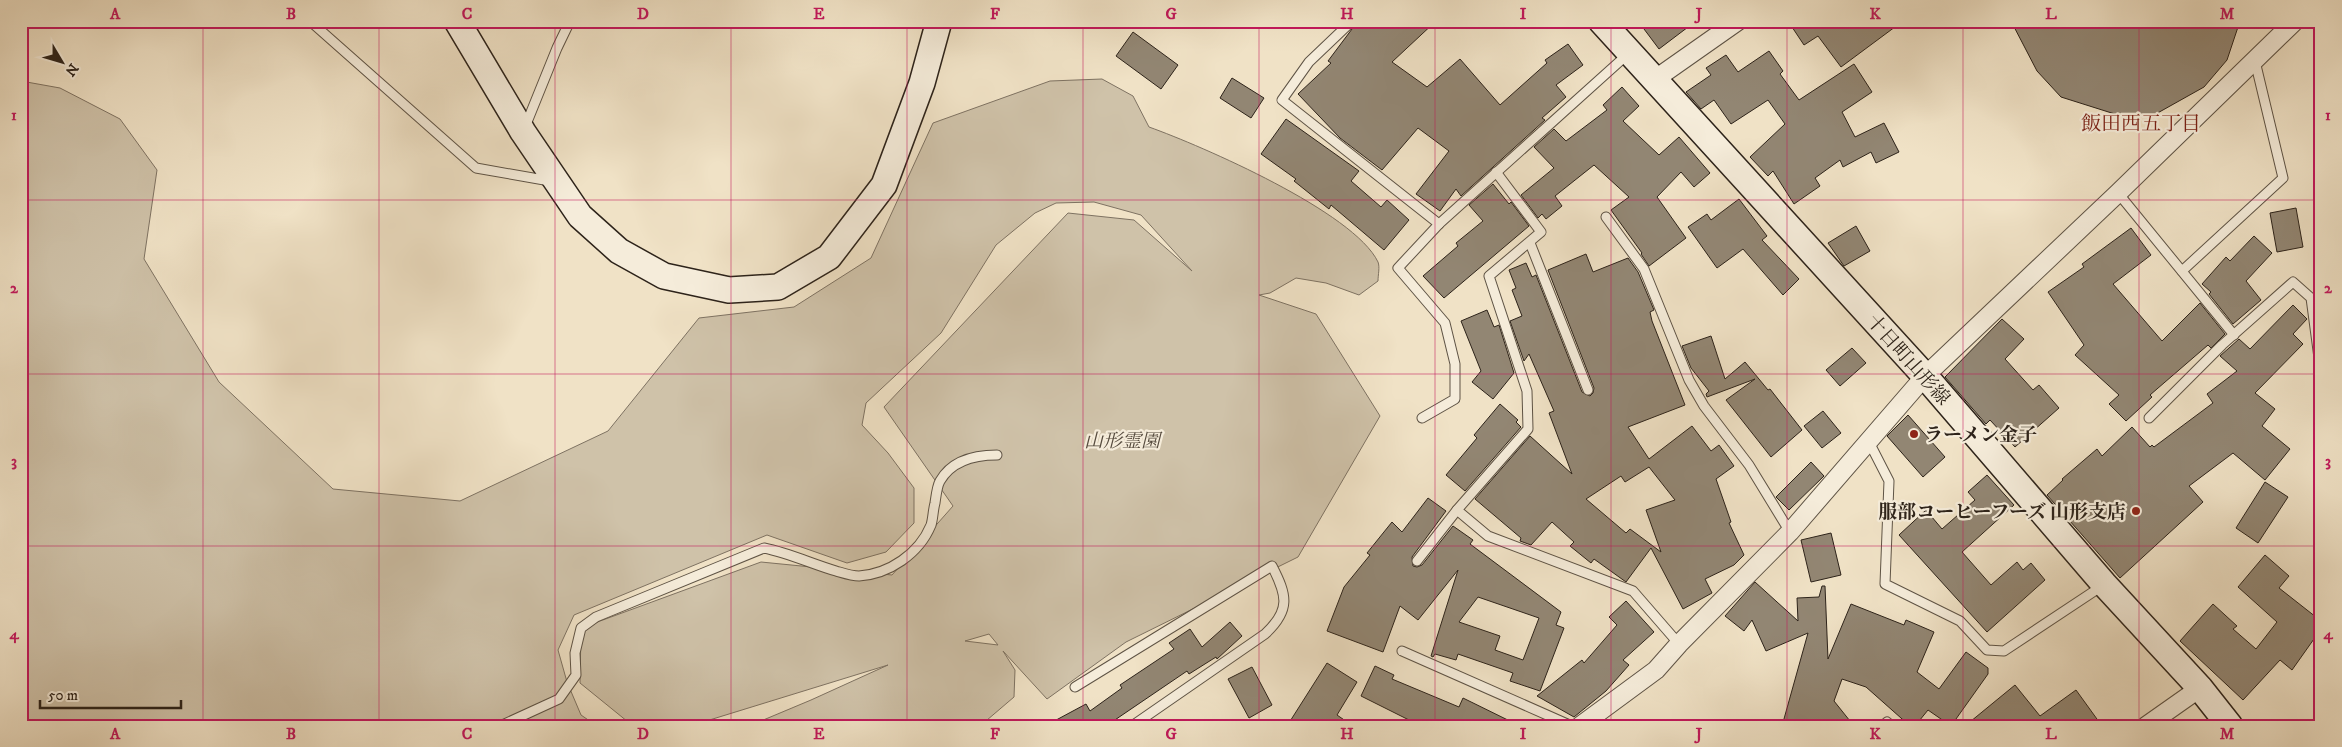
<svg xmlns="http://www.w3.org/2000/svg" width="2342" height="747" font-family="'IM FELL DW Pica','Noto Serif JP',serif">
  <rect width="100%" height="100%" fill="#f0e2c6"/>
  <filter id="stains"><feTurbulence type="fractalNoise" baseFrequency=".004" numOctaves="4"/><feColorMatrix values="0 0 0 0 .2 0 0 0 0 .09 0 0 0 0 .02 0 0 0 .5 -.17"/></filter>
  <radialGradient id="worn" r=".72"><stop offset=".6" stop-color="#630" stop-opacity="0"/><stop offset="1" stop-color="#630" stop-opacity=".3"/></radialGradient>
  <path fill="#cfc2a9" stroke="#7e7262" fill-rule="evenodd" d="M1102 79 1133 96 1149 127C1202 146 1354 212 1378 262 1380 267 1378 275 1378 281L1359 295 1326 283 1296 278 1270 293 1259 295 1316 314 1380 416 1298 557 1126 642 1047 699 1003 651 1015 670 1014 697 980 726H749L811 700 888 665 690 726H633L580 683 581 628 761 562 892 575 953 506 884 407 1068 213 1134 220 1192 271 1141 215 1094 202 1056 203 1035 213 996 245 941 333 866 403 862 425 888 453 914 488V523L886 552 847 563 767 535 574 615 558 650 567 682 581 715 597 726H21V81L60 88 120 119 157 170 144 259 219 382 333 489 460 501 608 431 699 318 794 307 871 258 933 123 1050 81ZM989 634 998 645 965 641Z"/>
  <g fill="#928673" stroke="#2d231a" fill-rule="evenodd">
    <polygon points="1358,21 1436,21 1392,62 1427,87 1460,59 1500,105 1547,63 1545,60 1568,44 1583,65 1556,85 1566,97 1542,118 1545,120 1461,196 1456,189 1440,211 1416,194 1449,151 1418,128 1382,170 1340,138 1298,94 1331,63 1328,61"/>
    <polygon points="1638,21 1696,21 1659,49"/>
    <polygon points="1801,21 1903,21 1841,67 1818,36 1804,45 1792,27"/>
    <polygon points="2011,21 2240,21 2227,60 2204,87 2154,115 2118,115 2061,97 2037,71"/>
    <polygon points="1133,32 1178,65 1161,89 1116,56"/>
    <polygon points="1769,51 1783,71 1780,74 1799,100 1854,64 1872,92 1842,112 1855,137 1884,123 1899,152 1876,163 1871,152 1843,167 1840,160 1815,178 1820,186 1794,204 1773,171 1768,176 1750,157 1785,124 1768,100 1731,124 1714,100 1701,109 1686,92 1711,75 1706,68 1726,55 1738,72"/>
    <polygon points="1232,78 1264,98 1251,118 1220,98"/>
    <polygon points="1622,87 1639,106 1623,121 1659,155 1679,137 1710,173 1694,187 1681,172 1657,197 1686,238 1649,266 1641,254 1642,253 1611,210 1629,197 1594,165 1555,196 1562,206 1546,219 1542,214 1538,218 1521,195 1554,168 1534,147 1554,129 1566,141 1607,110 1603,105"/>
    <polygon points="1286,119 1359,171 1351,181 1381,207 1387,200 1409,220 1384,250 1331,205 1329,209 1294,181 1296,179 1261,154"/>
    <polygon points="1493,184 1509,204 1511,202 1529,226 1444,298 1423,276 1458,246 1456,243 1483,221 1469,205"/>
    <polygon points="1739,199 1767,236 1762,240 1799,279 1783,295 1743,249 1717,268 1688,227 1707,214 1711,220"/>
    <polygon points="2296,208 2303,247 2277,252 2270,213"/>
    <polygon points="1856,226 1870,251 1844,266 1828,243"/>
    <polygon points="2131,228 2151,255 2113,284 2162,341 2200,303 2225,334 2211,348 2208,345 2150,395 2152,397 2126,421 2109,404 2119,395 2075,355 2084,345 2048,292 2084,267 2082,264"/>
    <polygon points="2254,236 2272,253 2246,281 2261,300 2233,324 2209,294 2211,292 2202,284 2226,257 2230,261"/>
    <path d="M1586 254 1593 272 1628 258 1638 272 1654 310 1650 312 1652 321 1685 405 1628 427 1649 459 1692 426 1711 451 1719 445 1734 466 1716 479 1731 522 1729 523 1744 555 1734 565 1705 579 1712 593 1683 609 1651 548 1626 582 1594 559 1591 563 1570 546 1574 542 1552 522 1531 545 1520 541 1521 538 1475 499 1530 436 1572 474 1549 413 1554 411 1529 354 1524 361 1510 321 1522 316 1512 290 1516 288 1509 270 1526 263 1532 277 1536 275 1582 392 1590 396 1593 393 1594 388 1548 270ZM1649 467 1675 500 1646 510 1661 552 1630 529 1626 533 1586 499 1621 476 1625 482Z"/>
    <polygon points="2293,305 2307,319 2293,334 2303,344 2255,393 2275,409 2262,426 2290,449 2265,480 2233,453 2189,486 2203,502 2120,578 2047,495 2063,480 2062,479 2097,449 2102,456 2132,427 2150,447 2152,445 2154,447 2213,403 2207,394 2237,371 2220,356 2239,339 2250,349"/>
    <polygon points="1487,310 1494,327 1499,325 1514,373 1493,399 1472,382 1481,371 1461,321"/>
    <polygon points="2002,319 2024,339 2005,359 2033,390 2039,385 2059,408 2015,447 1990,420 1986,424 1945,377"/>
    <polygon points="1711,336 1725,379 1745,362 1768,390 1770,389 1802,430 1771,457 1726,400 1755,379 1707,397 1706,394 1709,391 1691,368 1682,346"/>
    <polygon points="1852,348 1866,363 1840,386 1826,370"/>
    <polygon points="1500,404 1518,420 1516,422 1521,427 1465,491 1446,475 1477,438 1474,435"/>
    <polygon points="1823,411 1841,433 1822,448 1804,426"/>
    <polygon points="1908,415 1945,457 1923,477 1887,436"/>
    <polygon points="1811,462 1824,476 1789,510 1776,497"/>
    <polygon points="1987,475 2014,505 1962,552 1991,585 2017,562 2023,570 2031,563 2045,580 1987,632 1899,535 1926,510 1942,529 1975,500 1968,492"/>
    <polygon points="2265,482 2288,497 2258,543 2236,528"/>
    <path d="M1428 498 1446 511 1412 557 1413 566 1417 567 1422 565 1453 526 1473 540 1470 544 1561 612 1556 625 1564 628 1540 691 1510 681 1513 673 1458 654 1456 660 1435 654 1433 657 1431 656 1458 570 1418 620 1400 606 1383 652 1327 631 1344 587 1370 555 1367 553 1392 522 1402 532ZM1478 597 1539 618 1523 660 1495 650 1500 636 1459 622Z"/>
    <polygon points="1831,533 1841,575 1811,582 1801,540"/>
    <polygon points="2265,555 2289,576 2279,588 2321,621 2321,629 2292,670 2280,660 2243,700 2180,641 2213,604 2237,626 2233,629 2256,649 2277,622 2238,587"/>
    <polygon points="1755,582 1798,621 1797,598 1819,597 1822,586 1825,586 1828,659 1851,604 1904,625 1906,620 1934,632 1917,672 1939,689 1966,652 1988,668 1988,674 1951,726 1928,710 1915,726 1910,726 1866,687 1842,679 1834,701 1854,726 1782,726 1808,633 1766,651 1752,620 1744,631 1725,616"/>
    <polygon points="1626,601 1654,632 1623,660 1629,665 1606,691 1574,717 1537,696 1582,660 1584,663 1617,625 1609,617"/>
    <polygon points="1230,622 1242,636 1217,659 1216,657 1189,674 1187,671 1106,726 1045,726 1086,704 1090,711 1122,688 1120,685 1174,649 1169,643 1190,629 1202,647"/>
    <polygon points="1327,663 1357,682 1337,715 1353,726 1287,726"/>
    <polygon points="1375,666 1394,675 1392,679 1459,707 1463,698 1520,726 1421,726 1361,696"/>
    <polygon points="1252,667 1272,705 1249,718 1228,679"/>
    <polygon points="2015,685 2040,716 2076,690 2102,726 1965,726"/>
  </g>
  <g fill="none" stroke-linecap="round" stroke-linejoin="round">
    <defs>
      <g id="lane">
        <polyline points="310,21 476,168 550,181"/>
        <polyline points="1352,21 1309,62 1282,100 1439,224"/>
        <polyline points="525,127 557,48 570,21"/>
        <polyline points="1496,172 1541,232 1489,276 1527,391 1528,429 1457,510 1488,536 1633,591 1679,644"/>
        <polyline points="2118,193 2234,335"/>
        <polyline points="1606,217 1644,269 1689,380 1704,406 1749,465 1790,532"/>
        <polyline points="1530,243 1588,390"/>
        <polyline points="2182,271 2283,178 2255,61"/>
        <polyline points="1422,418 1455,399 1455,364 1445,323 1398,268 1439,224 1629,53"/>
        <polyline points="2149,418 2222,345 2293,282 2311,298 2321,373"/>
        <polyline points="1869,442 1889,481 1885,584 1960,621 1987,650 2004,651 2102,586"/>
        <polyline points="1417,561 1457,510"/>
        <polyline points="1402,651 1572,726"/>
        <path d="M1075 687 1272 566C1287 595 1291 610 1265 634L1132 726"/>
        <path d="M500 726 559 699 576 675 575 653 581 628 596 617 764 548C789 553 812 564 836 571 843 573 852 576 859 576 889 574 919 554 931 525 933 519 933 510 935 503 936 496 937 486 940 481 952 460 976 455 997 455"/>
        <polyline points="1883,726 1887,722 1892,726"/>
      </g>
      <g id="street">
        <polyline points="1654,80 1738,21"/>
        <polyline points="1580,726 1656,670 1679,644 1790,532 1925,376 2118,193 2295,21"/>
        <polyline points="2146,726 2200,688"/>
      </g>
      <g id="secondary">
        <polyline points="457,21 523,132 580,216 619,251 664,276 729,290 778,287 829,257 884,185 922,83 939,21"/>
        <polyline points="1601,21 1925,376 2104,584 2200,688 2230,726"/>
      </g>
    </defs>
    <use href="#lane" stroke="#5e5345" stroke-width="11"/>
    <use href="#street" stroke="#5e5345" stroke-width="20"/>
    <use href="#secondary" stroke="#2d231a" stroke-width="28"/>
    <use href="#lane" stroke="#f5ecda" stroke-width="9"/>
    <use href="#street" stroke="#f5ecda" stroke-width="18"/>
    <use href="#secondary" stroke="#f5ecda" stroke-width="25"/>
  </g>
  <path fill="none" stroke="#c2185b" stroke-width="1" stroke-opacity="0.55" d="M203 21V726M379 21V726M555 21V726M731 21V726M907 21V726M1083 21V726M1259 21V726M1435 21V726M1611 21V726M1787 21V726M1963 21V726M2139 21V726M21 200H2321M21 374H2321M21 546H2321"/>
  <g fill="#8f2418" stroke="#f5ecda" stroke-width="2">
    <circle cx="1914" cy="434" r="5"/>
    <circle cx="2136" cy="511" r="5"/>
  </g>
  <g text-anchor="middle" stroke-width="4.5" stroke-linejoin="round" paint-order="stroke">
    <g font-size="19" fill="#2d231a" stroke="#f5ecda">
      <text transform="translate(1909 359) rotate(48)" y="7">十日町山形線</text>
    </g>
    <g font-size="19" font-weight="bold" fill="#2d231a" stroke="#f5ecda" text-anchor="start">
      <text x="1924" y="441">ラーメン金子</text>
      <text x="2126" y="518" text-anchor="end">服部コーヒーフーズ 山形支店</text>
    </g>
    <g font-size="19" font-style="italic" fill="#564b3e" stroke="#f5ecda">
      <text x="1122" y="447">山形霊園</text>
    </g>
    <g font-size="20" fill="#7a1f14" stroke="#f5ecda">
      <text x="2141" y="130">飯田西五丁目</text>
    </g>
  </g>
  <rect width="2342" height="747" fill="none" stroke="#f0e2c6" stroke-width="55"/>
  <g transform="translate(62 62) rotate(128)" stroke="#f5ecda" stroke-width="4" paint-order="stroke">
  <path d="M0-4L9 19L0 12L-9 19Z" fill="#2d231a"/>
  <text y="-8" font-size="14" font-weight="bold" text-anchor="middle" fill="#2d231a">N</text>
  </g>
  <path d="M40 700v8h141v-8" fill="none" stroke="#2d231a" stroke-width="2.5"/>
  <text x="48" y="700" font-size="15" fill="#2d231a" stroke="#f5ecda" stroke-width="4" paint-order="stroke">50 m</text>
  <rect x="28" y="28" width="2286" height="692" fill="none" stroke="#c2185b" stroke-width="2"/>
  <g font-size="16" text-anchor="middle" font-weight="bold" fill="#c2185b">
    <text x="115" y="19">A</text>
    <text x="291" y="19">B</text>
    <text x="467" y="19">C</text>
    <text x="643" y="19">D</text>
    <text x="819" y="19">E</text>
    <text x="995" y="19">F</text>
    <text x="1171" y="19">G</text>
    <text x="1347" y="19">H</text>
    <text x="1523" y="19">I</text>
    <text x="1699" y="19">J</text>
    <text x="1875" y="19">K</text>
    <text x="2051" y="19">L</text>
    <text x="2227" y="19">M</text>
    <text x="14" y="120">1</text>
    <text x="2328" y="120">1</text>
    <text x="14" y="293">2</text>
    <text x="2328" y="293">2</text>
    <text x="14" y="466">3</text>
    <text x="2328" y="466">3</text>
    <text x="14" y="639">4</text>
    <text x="2328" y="639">4</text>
    <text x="115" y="739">A</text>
    <text x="291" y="739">B</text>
    <text x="467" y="739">C</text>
    <text x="643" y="739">D</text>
    <text x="819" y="739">E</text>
    <text x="995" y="739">F</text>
    <text x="1171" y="739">G</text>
    <text x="1347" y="739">H</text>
    <text x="1523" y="739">I</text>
    <text x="1699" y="739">J</text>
    <text x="1875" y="739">K</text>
    <text x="2051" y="739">L</text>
    <text x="2227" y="739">M</text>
  </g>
  <rect width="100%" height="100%" filter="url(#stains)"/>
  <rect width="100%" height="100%" fill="url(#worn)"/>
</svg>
